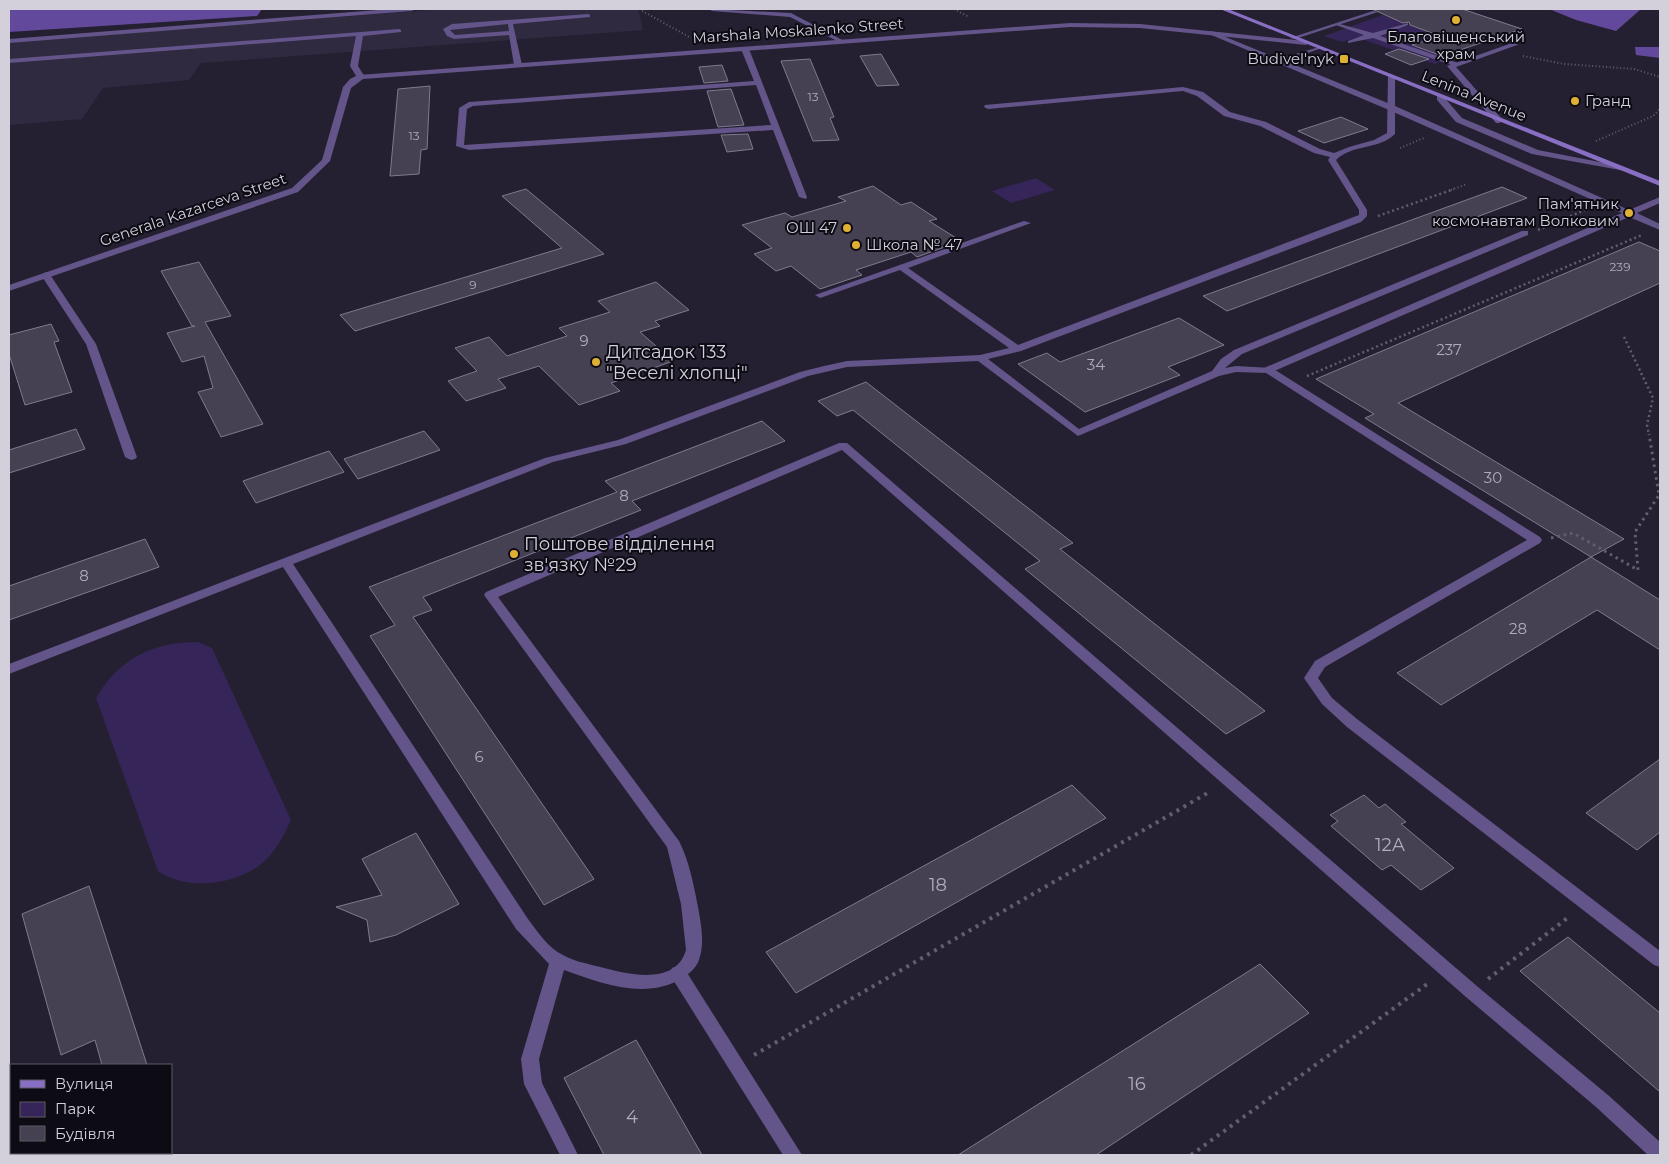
<svg xmlns="http://www.w3.org/2000/svg" width="1669" height="1164" font-family="Montserrat,sans-serif">
  <rect width="100%" height="100%" fill="#252031"/>
  <polygon fill="#302a40" points="444,9 638,9 643,30 201,63 189,80 103,88 82,119 9,125 9,42"/>
  <g fill="#362558">
    <polygon points="1383,15 1405,23 1372,35 1349,27"/>
    <polygon points="1409,25 1470,47 1439,58 1374,36"/>
    <polygon points="1347,28 1368,34 1342,42 1324,36"/>
    <polygon points="1371,37 1441,61 1435,64 1364,40"/>
    <polygon points="1036,178 1055,190 1011,203 992,191"/>
    <path d="M198 642 212 648 291 820C284 835 274 855 260 865 234 885 186 891 158 871L96 698C119 659 152 642 198 642Z"/>
  </g>
  <g fill="#63499b">
    <polygon points="9,9 262,9 257,16 9,32"/>
    <polygon points="1549,9 1641,9 1616,31 1576,20"/>
    <polygon points="1635,47 1660,47 1660,58 1636,55"/>
  </g>
  <g fill="#454052" stroke="#7f7a8e">
    <polygon points="1372,9 1371,10 1372,9 1462,9 1522,29 1442,56 1412,45 1440,36 1410,25 1409,22 1403,23"/>
    <polygon points="1399,49 1429,59 1411,65 1385,54"/>
    <polygon points="881,54 899,85 877,86 860,56"/>
    <polygon points="810,59 834,117 830,118 839,140 813,141 781,61"/>
    <polygon points="722,65 728,81 704,83 699,67"/>
    <polygon points="430,86 427,149 421,150 419,174 390,176 398,89"/>
    <polygon points="731,89 744,125 718,127 707,91"/>
    <polygon points="1341,117 1368,129 1324,143 1298,131"/>
    <polygon points="748,134 753,149 727,152 721,135"/>
    <polygon points="873,186 901,205 911,202 937,219 929,221 961,241 917,257 911,252 856,270 862,275 820,289 791,266 776,271 754,254 772,248 742,225 785,213 792,217 846,201 838,197"/>
    <polygon points="1502,187 1527,198 1227,311 1203,296"/>
    <polygon points="526,189 604,254 355,331 340,315 562,248 502,196"/>
    <polygon points="1639,242 1660,251 1660,283 1398,403 1624,539 1591,557 1365,418 1374,414 1316,379"/>
    <polygon points="199,262 231,316 205,322 263,424 221,437 198,392 213,388 204,356 182,362 167,333 195,326 192,326 161,271"/>
    <polygon points="656,282 689,310 655,321 660,326 640,332 673,361 611,383 620,391 579,405 539,366 498,379 506,388 466,401 448,381 477,371 455,348 489,337 507,356 567,336 559,328 610,312 598,301"/>
    <polygon points="1179,318 1224,345 1168,367 1180,375 1085,412 1018,364 1047,353 1060,362"/>
    <polygon points="51,324 59,341 54,342 72,392 25,405 9,354 9,335"/>
    <polygon points="866,382 1073,543 1060,549 1265,711 1226,734 1025,569 1040,561 853,410 837,416 818,401"/>
    <polygon points="762,421 785,441 632,501 641,510 423,597 432,610 413,617 594,879 544,905 370,636 395,625 369,587 617,492 605,481"/>
    <polygon points="76,429 85,449 9,473 9,450"/>
    <polygon points="424,431 440,450 358,479 344,459"/>
    <polygon points="329,451 344,472 256,503 243,481"/>
    <polygon points="145,539 159,567 9,620 9,586"/>
    <polygon points="1591,557 1660,600 1660,650 1597,610 1441,705 1397,673"/>
    <polygon points="1660,759 1660,832 1637,850 1586,813"/>
    <polygon points="1072,785 1106,818 796,993 766,952"/>
    <polygon points="1364,795 1379,808 1385,804 1406,822 1401,824 1454,868 1421,890 1391,865 1382,870 1331,826 1338,821 1330,815"/>
    <polygon points="416,833 459,904 396,935 370,942 367,920 336,907 382,895 362,859"/>
    <polygon points="89,886 147,1065 102,1065 95,1040 61,1055 22,914"/>
    <polygon points="1568,937 1660,1013 1660,1092 1520,971"/>
    <polygon points="1260,964 1309,1013 1096,1155 958,1155"/>
    <polygon points="636,1040 702,1155 604,1155 564,1078"/>
  </g>
  <g fill="none" stroke-linecap="round" stroke-linejoin="round">
    <g stroke="#625e6d" stroke-width="2" stroke-dasharray="1 2.5" stroke-linecap="butt">
      <polyline points="639,9 691,38"/>
      <polyline points="954,9 969,17"/>
      <polyline points="1523,56 1564,64 1634,69 1660,77"/>
      <polyline points="1596,141 1653,116 1660,109"/>
      <polyline points="1400,148 1424,138"/>
      <polyline points="1451,190 1467,184"/>
    </g>
    <g stroke="#625e6d" stroke-width="2.5" stroke-dasharray="2 3" stroke-linecap="butt">
      <polyline points="1378,216 1454,189"/>
      <polyline points="1538,230 1585,210"/>
      <polyline points="1624,337 1653,398 1647,425 1649,435"/>
      <polyline points="1307,376 1642,235"/>
    </g>
    <polyline stroke="#625e6d" stroke-width="3" stroke-dasharray="2.5 4" stroke-linecap="butt" points="1551,538 1573,533 1638,570 1635,532 1659,495 1649,434"/>
    <g stroke="#625e6d" stroke-width="4" stroke-dasharray="3 5" stroke-linecap="butt">
      <polyline points="1488,979 1570,916"/>
      <polyline points="754,1055 1211,791"/>
      <polyline points="1191,1155 1430,982"/>
    </g>
    <g fill="#635489" fill-rule="evenodd">
      <polygon points="390,9 415,9 412,11 9,43 9,39"/>
      <polygon points="709,9 791,13 846,42 841,43 790,17 712,11"/>
      <polygon points="1373,11 1378,12 1295,39 1290,38"/>
      <path d="M588 14 590 15V17L513 24 522 65 518 67 514 65 509 35 454 39 447 36 443 29 452 24ZM508 24 509 31 455 35 450 30Z"/>
      <polygon points="399,29 401,30 401,32 363,36 358,66 365,77 361,79 358,79 350,66 356,36 9,63 9,59"/>
      <polygon points="1515,42 1518,44 1517,45 1456,67 1502,119 1503,121 1499,123 1496,123 1447,66"/>
      <path d="M745 47 749 49 807 197 806 199 799 197 773 130 469 150 456 146 459 108 469 102 754 81 741 49ZM756 85 771 125 464 145 467 109 473 106Z"/>
      <path d="M1388 76 1395 78V134C1379 150 1352 144 1336 160L1367 210V216L1361 222 1021 351 988 359 1079 429 1212 371 1221 359 1234 350 1522 231H1528V235L1242 354 1225 368 1236 366 1272 368 1540 537 1542 540 1540 543 1325 667 1318 678 1332 698 1357 719 1660 951V967L1654 965 1347 727 1322 704 1306 681 1304 678 1315 661 1527 540 1266 373 1236 372 1219 376 1078 436 978 361 847 367 808 376 626 444 553 462 293 564 528 919C538 932 548 948 563 955 573 961 585 963 596 966 623 973 675 988 686 950L681 904 667 847 484 595 486 592 839 443H847L1478 987 1608 1095 1660 1142V1155H1648L1596 1107 1466 997 842 450 498 597 679 841C689 860 694 886 698 907 701 924 705 943 699 960 696 968 689 974 681 979 645 1000 600 983 564 970L539 1059 542 1083 578 1155H560L524 1084 521 1059 549 964 516 929 283 567 9 674V664L545 458 618 440 800 372 824 366 847 361 980 355 1009 348 900 270 823 297 820 298 815 295 1024 221 1031 223 908 268 1018 345 1359 215V210L1328 160 1330 157 1314 153 1260 126 1224 116 1197 96 1183 91 988 109 984 107 985 105 1183 87 1203 92 1230 112 1266 122 1320 149 1334 153 1349 147 1374 140 1387 133Z"/>
      <polygon points="1437,96 1443,96 1462,118 1538,150 1620,166 1624,168 1620,170 1532,154 1456,122 1437,100"/>
      <polygon points="46,272 49,273 96,344 137,457 135,459 131,460 125,457 86,344 41,275"/>
    </g>
    <g fill="#635489" fill-rule="evenodd">
      <polygon points="1336,23 1373,33 1408,23 1408,25 1380,36 1461,64 1454,66 1373,38 1348,43 1348,41 1364,35 1336,25"/>
      <polygon points="1211,31 1279,59 1319,47 1319,49 1285,61 1395,106 1629,210 1660,197 1660,203 1637,213 1660,224 1660,230 1629,217 1272,372 1264,372 1264,368 1622,213 1389,110 1209,34 1208,33"/>
    </g>
    <g fill="#635489" fill-rule="evenodd">
      <polygon points="1070,23 1140,24 1306,41 1309,43 1306,45 1140,28 1070,27 363,79 351,88 330,161 298,192 9,291 9,285 292,188 322,160 343,87 350,79 358,75"/>
      <polygon points="678,966 684,968 802,1155 783,1155 672,978 670,973 672,968"/>
    </g>
    <polygon fill="#886fc3" fill-rule="evenodd" points="1220,9 1228,9 1660,181 1660,186"/>
  </g>
  <g fill="#e0b034" stroke="#0d0b13" stroke-width="2">
    <circle cx="1456" cy="20" r="5"/>
    <rect x="1339" y="54" width="10" height="10" rx="2.5"/>
    <circle cx="1575" cy="101" r="5"/>
    <circle cx="1629" cy="213" r="5"/>
    <circle cx="847" cy="228" r="5"/>
    <circle cx="856" cy="245" r="5"/>
    <circle cx="596" cy="362" r="5"/>
    <circle cx="514" cy="554" r="5"/>
  </g>
  <g text-anchor="middle" stroke-width="4" stroke-linejoin="round" paint-order="stroke">
    <g font-size="12" fill="#b0acb9">
      <text x="813" y="101">13</text>
      <text x="414" y="140">13</text>
      <text x="1620" y="271">239</text>
      <text x="473" y="289">9</text>
    </g>
    <g font-size="15" fill="#d3d0db" stroke="#0d0b13">
      <text transform="translate(798 31) rotate(-4)" y="5">Marshala Moskalenko Street</text>
      <text transform="translate(1474 96) rotate(22)" y="5">Lenina Avenue</text>
      <text transform="translate(193 210) rotate(-19)" y="5">Generala Kazarceva Street</text>
    </g>
    <g font-size="15" fill="#d3d0db" stroke="#0d0b13" text-anchor="end">
      <text x="1456" y="42" text-anchor="middle">Благовіщенський<tspan x="1456" dy="17">храм</tspan></text>
      <text x="1334" y="64">Budivelʹnyk</text>
      <text x="1585" y="106" text-anchor="start">Гранд</text>
      <text x="1619" y="209">Пам'ятник<tspan x="1619" dy="17">космонавтам Волковим</tspan></text>
      <text x="837" y="233">ОШ 47</text>
      <text x="866" y="250" text-anchor="start">Школа № 47</text>
    </g>
    <g font-size="15" fill="#b0acb9">
      <text x="584" y="346">9</text>
      <text x="1449" y="355">237</text>
      <text x="1096" y="370">34</text>
      <text x="1493" y="483">30</text>
      <text x="624" y="501">8</text>
      <text x="84" y="581">8</text>
      <text x="1518" y="634">28</text>
      <text x="479" y="762">6</text>
    </g>
    <g font-size="18" fill="#d3d0db" stroke="#0d0b13" text-anchor="start">
      <text x="606" y="358">Дитсадок 133<tspan x="606" dy="21">"Веселі хлопці"</tspan></text>
      <text x="524" y="550">Поштове відділення<tspan x="524" dy="21">зв'язку №29</tspan></text>
    </g>
    <g font-size="18" fill="#b0acb9">
      <text x="1390" y="851">12А</text>
      <text x="938" y="891">18</text>
      <text x="1137" y="1090">16</text>
      <text x="632" y="1123">4</text>
    </g>
  </g>
  <rect width="1669" height="1164" fill="none" stroke="#d3d0db" stroke-width="20"/>
  <rect x="10" y="1064" width="162" height="90" fill="#0d0b13" stroke="#5c5a63"/>
  <rect x="20" y="1080" width="25" height="8" fill="#886fc3" stroke="#5c5a63"/>
  <text x="55" y="1089" font-size="15" fill="#d3d0db">Вулиця</text>
  <rect x="20" y="1102" width="25" height="15" fill="#362558" stroke="#5c5a63"/>
  <text x="55" y="1114" font-size="15" fill="#d3d0db">Парк</text>
  <rect x="20" y="1126" width="25" height="15" fill="#454052" stroke="#5c5a63"/>
  <text x="55" y="1139" font-size="15" fill="#d3d0db">Будівля</text>
</svg>
